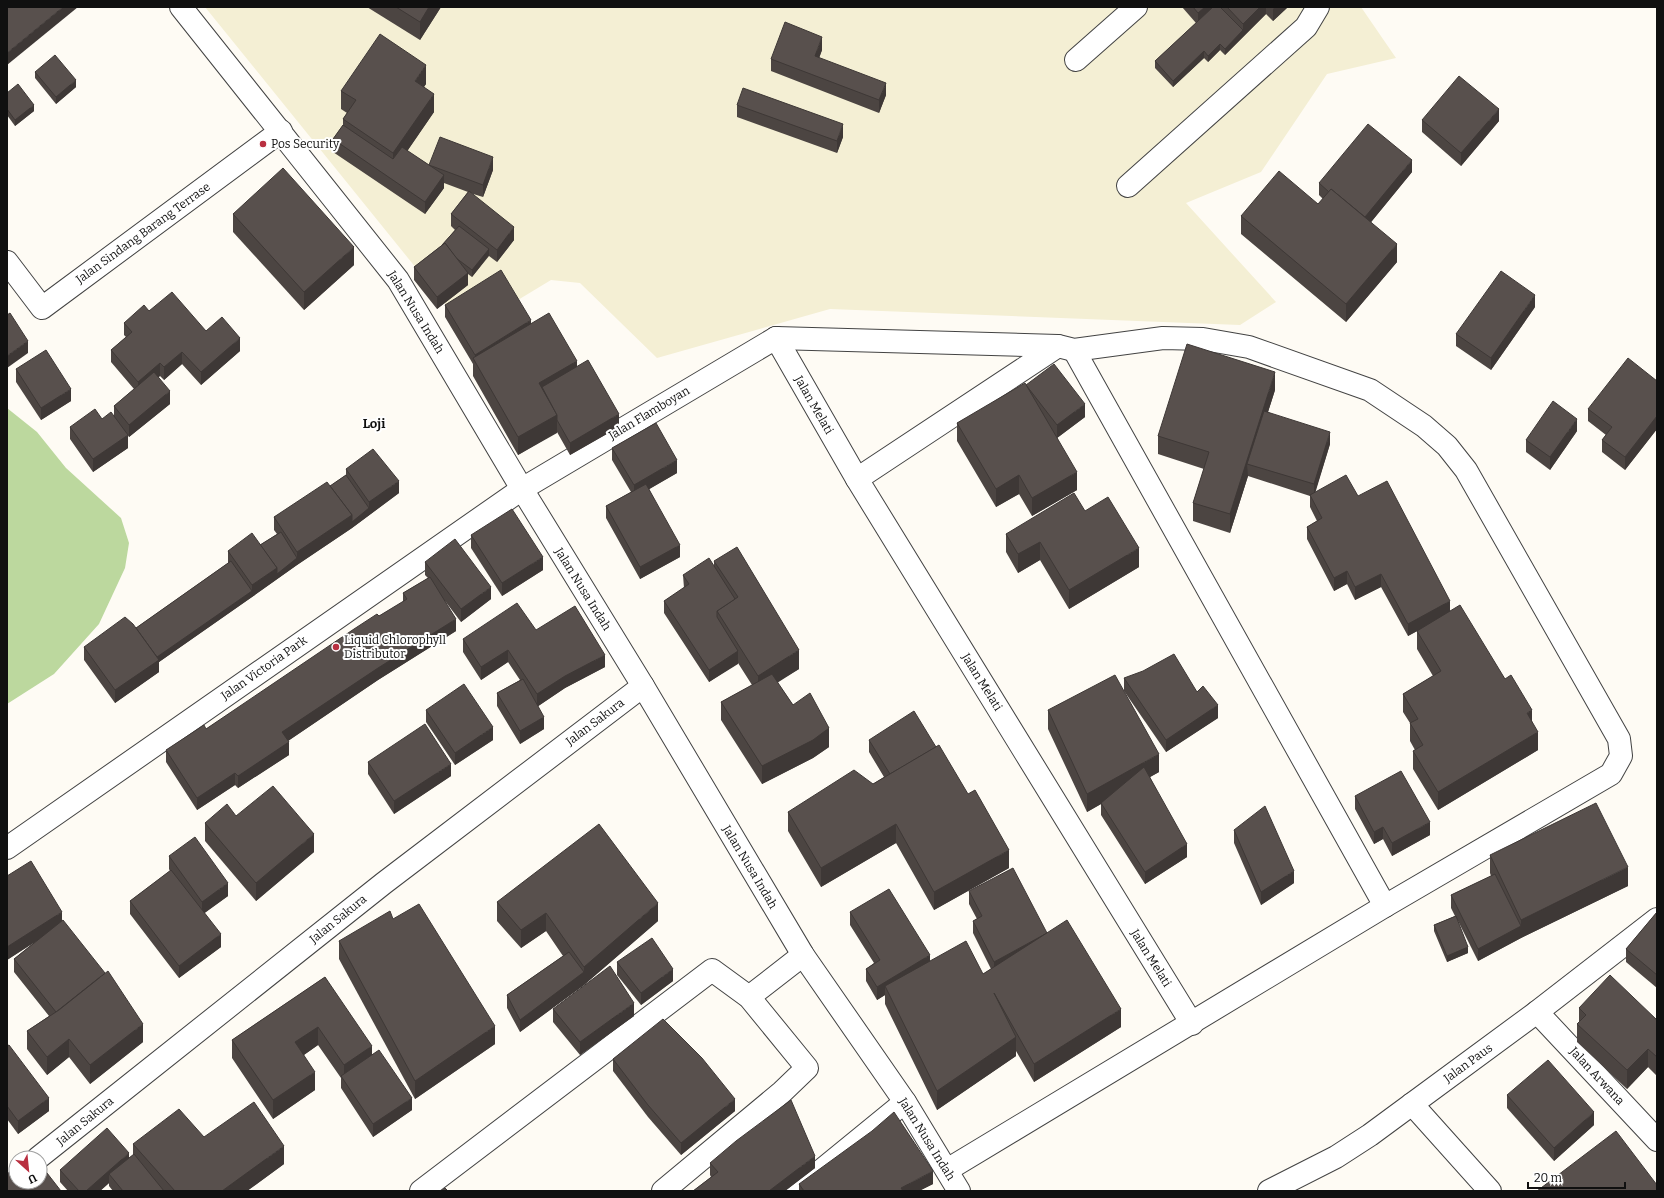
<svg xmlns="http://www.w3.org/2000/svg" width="1664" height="1198" font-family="Bitter,serif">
  <rect width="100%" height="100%" fill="#fefbf4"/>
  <polygon fill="#f4efd4" points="205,7 1361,7 1396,58 1327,74 1261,172 1186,203 1276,302 1240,325 830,309 657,358 580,283 551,280 467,331"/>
  <polygon fill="#bcd89e" points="7,408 37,432 66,468 121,518 129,543 125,568 99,624 54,674 7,704"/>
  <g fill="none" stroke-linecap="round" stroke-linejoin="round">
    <defs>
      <g id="street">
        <polyline points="181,7 398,280 522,489 643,686 803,955 905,1102 959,1191"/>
        <polyline points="1076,60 1136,7"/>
        <polyline points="1128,186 1306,27 1318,7"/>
        <polyline points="7,262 42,308 281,131"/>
        <polyline points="776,338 1058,346 1074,350 1163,338 1203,339 1249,347 1370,390 1424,426 1447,446 1466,470 1619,739 1621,756 1611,774 1385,906 947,1170"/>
        <polyline points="776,338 857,479 1192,1024"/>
        <polyline points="1074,350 1385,906"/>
        <polyline points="857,479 1058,346"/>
        <polyline points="7,848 522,489 776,338"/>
        <polyline points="749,997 803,955"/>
        <polyline points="1537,1012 1657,1140"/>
        <polyline points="1412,1104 1490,1191"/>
        <polyline points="38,1158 384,883 643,686"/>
        <polyline points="421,1191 712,970 749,997 807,1068 782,1092 663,1191"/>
        <polyline points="796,1191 905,1102"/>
        <polyline points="1269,1191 1336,1157 1370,1135 1537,1012 1657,919"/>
      </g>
    </defs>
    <use href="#street" stroke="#434343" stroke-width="24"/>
    <use href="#street" stroke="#fff" stroke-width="22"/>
  </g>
  <g fill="#4c4542">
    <polygon points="367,7 441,7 420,40"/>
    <polygon points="1182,7 1288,7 1273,21 1266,14 1225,55 1220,50 1208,62 1204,58 1173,87 1155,68 1155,61 1196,23"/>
    <polygon points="822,50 819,58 886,95 879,113 771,71 771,59"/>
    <polygon points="35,72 76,87 56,104 35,78"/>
    <polygon points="426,84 424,87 434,112 407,151 429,165 493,170 483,197 470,193 514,240 497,262 489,256 472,277 468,274 468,285 437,309 414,280 414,267 442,245 455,230 451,226 451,214 468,192 444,183 444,188 425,214 333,152 333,139 343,125 343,119 347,113 341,109 341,91"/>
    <polygon points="7,93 34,111 15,126 7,115"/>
    <polygon points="737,105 843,137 837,153 737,117"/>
    <polygon points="1422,120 1499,121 1461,166 1422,132"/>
    <polygon points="1412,172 1371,222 1397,262 1346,322 1241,234 1241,216 1318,204 1323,199 1319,195 1319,183"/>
    <polygon points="233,214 354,265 304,310 233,232"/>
    <polygon points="445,305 531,324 577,367 619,427 570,455 557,432 518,455 473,376 473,364 445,317"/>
    <polygon points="1535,307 1491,370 1456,346 1456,334"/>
    <polygon points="149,311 206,331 240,351 201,385 182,364 164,380 160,376 158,377 170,404 129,437 126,433 128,448 93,472 70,439 70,427 114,416 114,406 134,389 111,362 111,350 126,337 124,335 124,323"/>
    <polygon points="16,369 71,401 41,420 16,382"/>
    <polygon points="1657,381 1657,429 1625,470 1602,452 1602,440 1606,435 1588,421 1588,409"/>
    <polygon points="1026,385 1085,417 1057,438 1077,490 1032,516 1019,494 996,507 957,441 957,423 1026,386"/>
    <polygon points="1275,390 1268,412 1330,444 1315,492 1358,496 1505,679 1532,721 1538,750 1438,810 1413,769 1413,751 1415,750 1410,741 1410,723 1403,712 1403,694 1433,676 1417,649 1417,631 1419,630 1408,636 1381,587 1355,600 1347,584 1334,591 1307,539 1307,527 1317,521 1310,507 1310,496 1248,476 1230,533 1193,521 1193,503 1204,469 1158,454 1158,436"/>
    <polygon points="1577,431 1550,470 1526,452 1526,440"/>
    <polygon points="612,448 677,473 649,489 680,557 640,579 606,518 606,506 631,492 612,460"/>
    <polygon points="346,469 399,493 352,528 297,565 252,597 159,662 159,672 115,703 84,660 84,647 136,628 228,563 228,551 260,545 277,534 274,530 274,517 330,486 346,475"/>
    <polygon points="1085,511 1139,567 1069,609 1040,560 1018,573 1006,552 1006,534"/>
    <polygon points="471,535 543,570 502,596 471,548"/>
    <polygon points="714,561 799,669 777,682 793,705 829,747 813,758 762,784 721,720 721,702 752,685 738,663 709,682 664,613 664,601 684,588 683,575 714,566"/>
    <polygon points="425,562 491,599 461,622 445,601 456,631 378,680 288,741 289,755 238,788 235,785 197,810 166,762 166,750 206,729 379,616 403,602 403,593 428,578 425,575"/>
    <polygon points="536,630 605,667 565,688 538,706 544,729 520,744 497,706 497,693 520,680 508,662 481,680 463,652 463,639"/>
    <polygon points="1124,678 1197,692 1218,718 1166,752 1124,691"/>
    <polygon points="426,710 493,740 455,765 426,722"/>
    <polygon points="1048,710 1159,772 1150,777 1187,857 1145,884 1101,815 1101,804 1087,812 1048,729"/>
    <polygon points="869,740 1009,868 934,910 896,843 821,887 788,831 788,812 873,784 884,777 869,752"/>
    <polygon points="368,762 451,776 394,814 368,774"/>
    <polygon points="1355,796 1430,835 1392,856 1383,839 1374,844 1355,809"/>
    <polygon points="236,816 314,852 256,901 205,841 205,823"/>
    <polygon points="1234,830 1294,883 1261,905 1234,843"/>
    <polygon points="1490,855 1628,886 1521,938 1478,961 1457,919 1468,953 1447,962 1434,931 1434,925 1455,916 1451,908 1451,895 1491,876 1490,873"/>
    <polygon points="169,856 228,896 204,913 221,947 179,978 130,914 130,901 170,871 169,869"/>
    <polygon points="7,876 62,921 143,1042 90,1084 69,1057 47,1075 27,1049 27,1031 49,1016 14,972 14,959 37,940 7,960"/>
    <polygon points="969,891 1047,933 1121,1027 1034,1082 1016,1051 1016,1056 937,1110 885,1004 885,995 877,1000 866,981 866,969 874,963 850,925 850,912 930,961 983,974 991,969 973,933 973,921 977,919 969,904"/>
    <polygon points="497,902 658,921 584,985 520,1032 507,1008 507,995 563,956 546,931 521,948 497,921"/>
    <polygon points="1657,912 1657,988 1626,962 1626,949"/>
    <polygon points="393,919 495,1044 415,1099 339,959 339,941"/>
    <polygon points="617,962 673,981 641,1005 617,975"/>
    <polygon points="325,977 372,1054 412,1110 373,1137 341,1088 341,1078 318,1045 304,1055 315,1090 273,1119 232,1058 232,1040"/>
    <polygon points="1579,1008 1657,1020 1657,1076 1648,1067 1627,1089 1577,1042 1577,1024 1579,1023"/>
    <polygon points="553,1009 634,1016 580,1055 553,1022"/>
    <polygon points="7,1046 49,1111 18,1134 7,1119"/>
    <polygon points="613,1059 735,1111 681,1155 648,1117 613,1071"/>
    <polygon points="1507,1095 1594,1125 1554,1161 1507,1108"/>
    <polygon points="204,1137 284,1164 247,1191 113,1191 109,1186 109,1183 100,1191 68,1191 60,1182 60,1170 129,1158 133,1155 133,1144"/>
    <polygon points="710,1163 815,1168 785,1191 693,1191 711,1177 710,1175"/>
    <polygon points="799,1184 933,1184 919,1191 799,1191"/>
  </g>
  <g fill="#3e3836">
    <polygon points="63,7 78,7 7,65 7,53"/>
    <polygon points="429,7 441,7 420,40 420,22"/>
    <polygon points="1205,7 1217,7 1198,25 1198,13"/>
    <polygon points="1260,7 1266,7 1266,14 1225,55 1225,49 1243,30 1243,24"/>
    <polygon points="1275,7 1288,7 1273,21 1273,9"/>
    <polygon points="822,37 822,50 815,69 815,56"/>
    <polygon points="1220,44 1220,50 1208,62 1208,56"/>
    <polygon points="1204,51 1204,58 1173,87 1173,81"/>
    <polygon points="426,65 426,84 415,99 415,81"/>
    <polygon points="76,80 76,87 56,104 56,97"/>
    <polygon points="886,83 886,95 879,113 879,100"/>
    <polygon points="434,94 434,112 393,172 393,153"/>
    <polygon points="34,105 34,111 15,126 15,120"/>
    <polygon points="1499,109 1499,121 1461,166 1461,153"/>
    <polygon points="843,124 843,137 837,153 837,141"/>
    <polygon points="493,157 493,170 483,197 483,185"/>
    <polygon points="1412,160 1412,172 1363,232 1363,219"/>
    <polygon points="444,175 444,188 425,214 425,202"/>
    <polygon points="514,227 514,240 497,262 497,250"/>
    <polygon points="1397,244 1397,262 1346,322 1346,304"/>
    <polygon points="354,247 354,265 304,310 304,292"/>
    <polygon points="489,249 489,255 472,277 472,270"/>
    <polygon points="468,273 468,285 437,309 437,297"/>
    <polygon points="1535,295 1535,307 1491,370 1491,358"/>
    <polygon points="531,320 531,333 475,361 475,355"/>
    <polygon points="240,338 240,351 201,385 201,372"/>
    <polygon points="28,341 28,353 7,368 7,356"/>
    <polygon points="182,352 182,364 164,380 164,367"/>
    <polygon points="577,361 577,379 545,398 539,383"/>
    <polygon points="160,363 160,376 138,395 138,382"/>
    <polygon points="1275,372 1275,390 1251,465 1247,464 1248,476 1230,533 1230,514"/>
    <polygon points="71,389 71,401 41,420 41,408"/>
    <polygon points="170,391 170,404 129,437 129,425"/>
    <polygon points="1085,404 1085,417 1057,438 1057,425"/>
    <polygon points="619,414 619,427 570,455 570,443"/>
    <polygon points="557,415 557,433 518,455 518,437"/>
    <polygon points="1657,416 1657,429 1625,470 1625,457"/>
    <polygon points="1577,419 1577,431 1550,470 1550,457"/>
    <polygon points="1330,432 1330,444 1314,497 1314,484"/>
    <polygon points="128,435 128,448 93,472 93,459"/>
    <polygon points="677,460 677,473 634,498 634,485"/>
    <polygon points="1077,472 1077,490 1032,516 1032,498"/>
    <polygon points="1019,475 1019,494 996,507 996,489"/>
    <polygon points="399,481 399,493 352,528 297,565 252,597 159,662 159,672 115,703 115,690 154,659 252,591 252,585 277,568 297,558 297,552 352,515 369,508 369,502"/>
    <polygon points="1040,542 1040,560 1018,573 1018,554"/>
    <polygon points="680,545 680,557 640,579 640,567"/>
    <polygon points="1139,548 1139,567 1069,609 1069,590"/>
    <polygon points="543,557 543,570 502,596 502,583"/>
    <polygon points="1347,571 1347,584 1334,591 1334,578"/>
    <polygon points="1381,574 1381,587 1355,600 1355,587"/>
    <polygon points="491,587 491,599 461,622 461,609"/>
    <polygon points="1450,601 1450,613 1408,636 1408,624"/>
    <polygon points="456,619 456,631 378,680 282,745 282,732 378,668"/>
    <polygon points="508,650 508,662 481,680 481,667"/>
    <polygon points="799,650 799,669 758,695 758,676"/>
    <polygon points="738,651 738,664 709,682 709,670"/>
    <polygon points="605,655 605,667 565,688 537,707 537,694 565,676"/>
    <polygon points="1218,705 1218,718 1166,752 1166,740"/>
    <polygon points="1532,710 1532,728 1527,713"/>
    <polygon points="544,717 544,729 520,744 520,731"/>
    <polygon points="493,727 493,740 455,765 455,753"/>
    <polygon points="829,728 829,747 813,758 762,784 762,766"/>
    <polygon points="1538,732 1538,750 1438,810 1438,792"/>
    <polygon points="289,742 289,755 238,788 238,776"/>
    <polygon points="1159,754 1159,772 1102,804 1101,803 1101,804 1087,812 1087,794"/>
    <polygon points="451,764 451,776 394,814 394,801"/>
    <polygon points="235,773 235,785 197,810 197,798"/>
    <polygon points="1430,822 1430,835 1392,856 1392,843"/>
    <polygon points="896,824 896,843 821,887 821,868"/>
    <polygon points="1383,827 1383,839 1374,844 1374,832"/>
    <polygon points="314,834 314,852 256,901 256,883"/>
    <polygon points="1187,844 1187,857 1145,884 1145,872"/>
    <polygon points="1009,850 1009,868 934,910 934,892"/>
    <polygon points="1628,867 1628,886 1521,938 1521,920"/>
    <polygon points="1294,871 1294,883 1261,905 1261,892"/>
    <polygon points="228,883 228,896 202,915 202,902"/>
    <polygon points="658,903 658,921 584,985 520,1032 520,1020 584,972 584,967"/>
    <polygon points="62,912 62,925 7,960 7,947"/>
    <polygon points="546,913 546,931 521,948 521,930"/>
    <polygon points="1521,926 1521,938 1478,961 1478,949"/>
    <polygon points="1048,933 994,974 994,962"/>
    <polygon points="221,934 221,947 179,978 179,966"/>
    <polygon points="1468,947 1468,953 1447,962 1447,956"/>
    <polygon points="930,955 930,967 885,986 885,995 877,1000 877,987"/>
    <polygon points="673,969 673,981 641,1005 641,993"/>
    <polygon points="634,1003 634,1016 580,1055 580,1042"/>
    <polygon points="1121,1009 1121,1027 1034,1082 1034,1064"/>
    <polygon points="143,1024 143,1042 90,1084 90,1065"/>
    <polygon points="495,1026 495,1044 415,1099 415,1081"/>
    <polygon points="318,1027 318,1045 295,1061 295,1042"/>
    <polygon points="1016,1037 1016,1056 937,1110 937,1091"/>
    <polygon points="69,1039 69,1057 47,1075 47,1057"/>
    <polygon points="372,1046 372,1064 344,1081 344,1065"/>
    <polygon points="1648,1049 1648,1067 1627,1089 1627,1070"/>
    <polygon points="315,1072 315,1090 273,1119 273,1100"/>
    <polygon points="49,1098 49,1111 18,1134 18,1121"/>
    <polygon points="412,1098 412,1110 373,1137 373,1124"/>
    <polygon points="735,1099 735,1111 681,1155 681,1143"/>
    <polygon points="1594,1112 1594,1125 1554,1161 1554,1148"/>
    <polygon points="284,1146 284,1164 247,1191 222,1191"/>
    <polygon points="129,1153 129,1165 109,1174 109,1183 100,1191 86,1191"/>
    <polygon points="815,1156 815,1168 785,1191 769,1191"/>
    <polygon points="933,1171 933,1184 919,1191 901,1191 901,1188"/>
  </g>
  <g fill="#58504d" stroke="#3e3836">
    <polygon points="7,7 63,7 7,53"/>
    <polygon points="396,7 429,7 420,22"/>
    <polygon points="1193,7 1205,7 1198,13"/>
    <polygon points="1213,7 1220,7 1243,30 1225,49 1220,44 1208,56 1204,51 1173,81 1155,61"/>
    <polygon points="1227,7 1260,7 1243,24"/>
    <polygon points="785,22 822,37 815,56 886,83 879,100 771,59"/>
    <polygon points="380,34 426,65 415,81 434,94 393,153 343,119 356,100 341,91"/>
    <polygon points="55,55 76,80 56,97 35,72"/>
    <polygon points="1459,76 1499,109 1461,153 1422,120"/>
    <polygon points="18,84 34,105 15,120 7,109 7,93"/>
    <polygon points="743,88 843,124 837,141 737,105"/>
    <polygon points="1368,124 1412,160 1365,217 1331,189 1329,192 1319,183"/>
    <polygon points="343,125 393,159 402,147 444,175 425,202 333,139"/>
    <polygon points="440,137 493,157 483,185 429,165"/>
    <polygon points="283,168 354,247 304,292 233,214"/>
    <polygon points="1279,171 1318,204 1331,189 1397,244 1346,304 1241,216"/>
    <polygon points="469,191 514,227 497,250 451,214"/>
    <polygon points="459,226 489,249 472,270 456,258 445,243 442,245"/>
    <polygon points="445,243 468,273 437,297 414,267"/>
    <polygon points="501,270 531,320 475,355 445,305"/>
    <polygon points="1501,271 1535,295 1491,358 1456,334"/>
    <polygon points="172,292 206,331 222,317 240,338 201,372 182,352 164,367 160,363 138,382 111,350 132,332 124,323 144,305 149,311"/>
    <polygon points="10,313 28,341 7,356 7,315"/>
    <polygon points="549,313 577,361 539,383 557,415 518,437 473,358"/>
    <polygon points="1187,344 1275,372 1230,514 1193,503 1209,452 1158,436"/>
    <polygon points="46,350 71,389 41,408 16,369"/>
    <polygon points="1628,358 1657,381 1657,416 1625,457 1602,440 1612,427 1588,409"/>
    <polygon points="588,360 619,414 570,443 557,420 557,415 542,387"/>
    <polygon points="1054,364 1085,404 1057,425 1026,385"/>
    <polygon points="154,372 170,391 129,425 114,406"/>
    <polygon points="1025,383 1077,472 1032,498 1019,475 996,489 957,423"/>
    <polygon points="1553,401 1577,419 1550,457 1526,440"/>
    <polygon points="95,409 102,419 111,412 128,435 93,459 70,427"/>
    <polygon points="1264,411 1330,432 1314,484 1247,464"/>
    <polygon points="656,423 677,460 634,485 612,448"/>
    <polygon points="373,449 399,481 369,502 346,469"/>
    <polygon points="346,475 369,508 352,522 352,515 330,486"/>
    <polygon points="1346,475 1358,496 1387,481 1450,601 1408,624 1381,574 1355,587 1347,571 1334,578 1307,527 1322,518 1310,495"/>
    <polygon points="327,482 352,515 297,552 274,517"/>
    <polygon points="646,484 680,545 640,567 606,506"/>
    <polygon points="1074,493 1085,511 1108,497 1139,548 1069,590 1040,542 1018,554 1006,534"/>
    <polygon points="512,509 543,557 502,583 471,535"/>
    <polygon points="281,532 297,558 277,574 277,568 260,545"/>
    <polygon points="252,533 277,568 252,585 228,551"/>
    <polygon points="455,539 491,587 461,609 425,562"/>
    <polygon points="737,547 799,650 758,676 717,611 738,597 714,561"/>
    <polygon points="709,558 735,599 717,611 717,617 738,651 709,670 664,601 689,584 683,575"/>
    <polygon points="231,561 252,591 157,657 136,628"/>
    <polygon points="430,577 456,619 378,668 282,732 289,742 238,776 235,773 197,798 166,750 204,725 206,729 354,629 377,614 379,616 407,599 403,593"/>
    <polygon points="517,603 536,630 575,606 605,655 565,676 537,694 508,650 481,667 463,639"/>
    <polygon points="1460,605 1505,679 1511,675 1532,710 1527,713 1538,732 1438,792 1413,751 1423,745 1410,723 1418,719 1403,694 1441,671 1417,631"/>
    <polygon points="125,617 133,624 159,660 115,690 84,647"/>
    <polygon points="1174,654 1197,692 1203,686 1218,705 1166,740 1124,678 1143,671"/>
    <polygon points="772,674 793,705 810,693 829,728 813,740 762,766 721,702"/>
    <polygon points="1115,675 1159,754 1087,794 1048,710"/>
    <polygon points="523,679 544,717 520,731 497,693"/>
    <polygon points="464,684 493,727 455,753 426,710"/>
    <polygon points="914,711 936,747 890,774 869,740"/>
    <polygon points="425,724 451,764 394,801 368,762"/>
    <polygon points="939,745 968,794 975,790 1009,850 934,892 896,824 821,868 788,812 854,770 873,784"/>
    <polygon points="1144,767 1187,844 1145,872 1101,803"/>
    <polygon points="1401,771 1430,822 1392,843 1383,827 1374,832 1355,796"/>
    <polygon points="273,786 314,834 256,883 205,823 227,804 236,816"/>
    <polygon points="1596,803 1628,867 1521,920 1490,855"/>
    <polygon points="1265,806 1294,871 1261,892 1234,830"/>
    <polygon points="599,824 658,903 584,967 546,913 521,930 497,902"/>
    <polygon points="195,837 228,883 202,902 169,856"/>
    <polygon points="31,861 62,912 7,947 7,876"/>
    <polygon points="1013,868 1047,933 1038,938 994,962 973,921 982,916 969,891"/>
    <polygon points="171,870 221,934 179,966 130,901"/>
    <polygon points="1495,874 1521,926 1478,949 1451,895"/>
    <polygon points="889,889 930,955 877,987 866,969 880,960 850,912"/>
    <polygon points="419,904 495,1026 415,1081 339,941 390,911 393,919"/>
    <polygon points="1657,912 1657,975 1626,949"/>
    <polygon points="1456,916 1468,947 1447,956 1434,925"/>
    <polygon points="63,920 105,973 56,1012 14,959"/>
    <polygon points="1067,920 1121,1009 1034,1064 994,993 1016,1037 937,1091 885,986 966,941 983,974"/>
    <polygon points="652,938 673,969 641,993 617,962"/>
    <polygon points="569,952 584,972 520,1020 507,995"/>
    <polygon points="610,966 634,1003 580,1042 553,1009"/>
    <polygon points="108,971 143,1024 90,1065 69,1039 47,1057 27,1031 59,1010"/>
    <polygon points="1610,975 1657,1020 1657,1057 1648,1049 1627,1070 1577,1024 1586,1015 1579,1008"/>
    <polygon points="325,977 372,1046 344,1065 318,1027 295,1042 315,1072 273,1100 232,1040"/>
    <polygon points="663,1019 702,1058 735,1099 681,1143 648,1105 613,1059"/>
    <polygon points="9,1045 49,1098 18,1121 7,1106 7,1046"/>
    <polygon points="379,1050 412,1098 373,1124 341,1076"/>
    <polygon points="1548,1060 1594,1112 1554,1148 1507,1095"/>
    <polygon points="791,1100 815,1156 769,1191 693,1191 718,1172 710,1163 736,1141"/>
    <polygon points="254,1102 284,1146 222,1191 175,1191 133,1144 179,1109 204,1137"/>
    <polygon points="894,1112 933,1171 901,1188 903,1191 804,1191 799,1184 872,1131"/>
    <polygon points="107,1128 129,1153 86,1191 79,1191 60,1170"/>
    <polygon points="1616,1131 1657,1185 1657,1191 1537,1191"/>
    <polygon points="33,1154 36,1158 28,1158"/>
    <polygon points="134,1154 164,1191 123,1191 109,1174"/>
    <polygon points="40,1164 61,1191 7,1191 7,1174 16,1167 16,1182 40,1182"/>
    <polygon points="445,1188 448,1191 441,1191"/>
  </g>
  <g fill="#b92f40" stroke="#fff" stroke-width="1.5">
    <circle cx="263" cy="144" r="4"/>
    <circle cx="336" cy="647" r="4"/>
  </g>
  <g text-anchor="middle" stroke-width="4" stroke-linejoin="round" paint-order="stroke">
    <g font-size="12" fill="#101010" stroke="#fff" text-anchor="start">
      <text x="271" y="148">Pos Security</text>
      <text x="344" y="644">Liquid Chlorophyll<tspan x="344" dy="14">Distributor</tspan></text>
    </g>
    <g font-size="12" fill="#101010" stroke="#fff">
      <text transform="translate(143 233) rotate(-36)" y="4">Jalan Sindang Barang Terrase</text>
      <text transform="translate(416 312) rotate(58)" y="4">Jalan Nusa Indah</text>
      <text transform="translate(814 405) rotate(60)" y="4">Jalan Melati</text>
      <text transform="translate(649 413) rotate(-31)" y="4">Jalan Flamboyan</text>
      <text transform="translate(583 589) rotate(58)" y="4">Jalan Nusa Indah</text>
      <text transform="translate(264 668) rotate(-35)" y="4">Jalan Victoria Park</text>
      <text transform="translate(982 682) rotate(58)" y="4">Jalan Melati</text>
      <text transform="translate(595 722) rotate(-37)" y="4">Jalan Sakura</text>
      <text transform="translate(750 867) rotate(59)" y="4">Jalan Nusa Indah</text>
      <text transform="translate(338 919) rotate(-39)" y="4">Jalan Sakura</text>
      <text transform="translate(1151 958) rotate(58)" y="4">Jalan Melati</text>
      <text transform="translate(1468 1063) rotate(-36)" y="4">Jalan Paus</text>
      <text transform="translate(1597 1076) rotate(47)" y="4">Jalan Arwana</text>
      <text transform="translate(85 1121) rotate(-39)" y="4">Jalan Sakura</text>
      <text transform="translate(927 1139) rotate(58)" y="4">Jalan Nusa Indah</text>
    </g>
    <g font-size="13" font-weight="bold" fill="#101010" stroke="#fff">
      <text x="374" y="428">Loji</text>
    </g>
  </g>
  <rect width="1664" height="1198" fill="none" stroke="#101010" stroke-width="16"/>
  <g transform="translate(28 1170) rotate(153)"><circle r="19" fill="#ffffff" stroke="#9f9f9f"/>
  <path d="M0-3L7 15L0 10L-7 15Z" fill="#b92f40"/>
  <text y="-6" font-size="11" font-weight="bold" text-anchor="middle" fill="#101010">U</text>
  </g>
  <path d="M1528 1182v6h97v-6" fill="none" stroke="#101010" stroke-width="2"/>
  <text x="1534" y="1182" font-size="12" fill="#101010" stroke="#ffffff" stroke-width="3" paint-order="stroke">20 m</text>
</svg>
